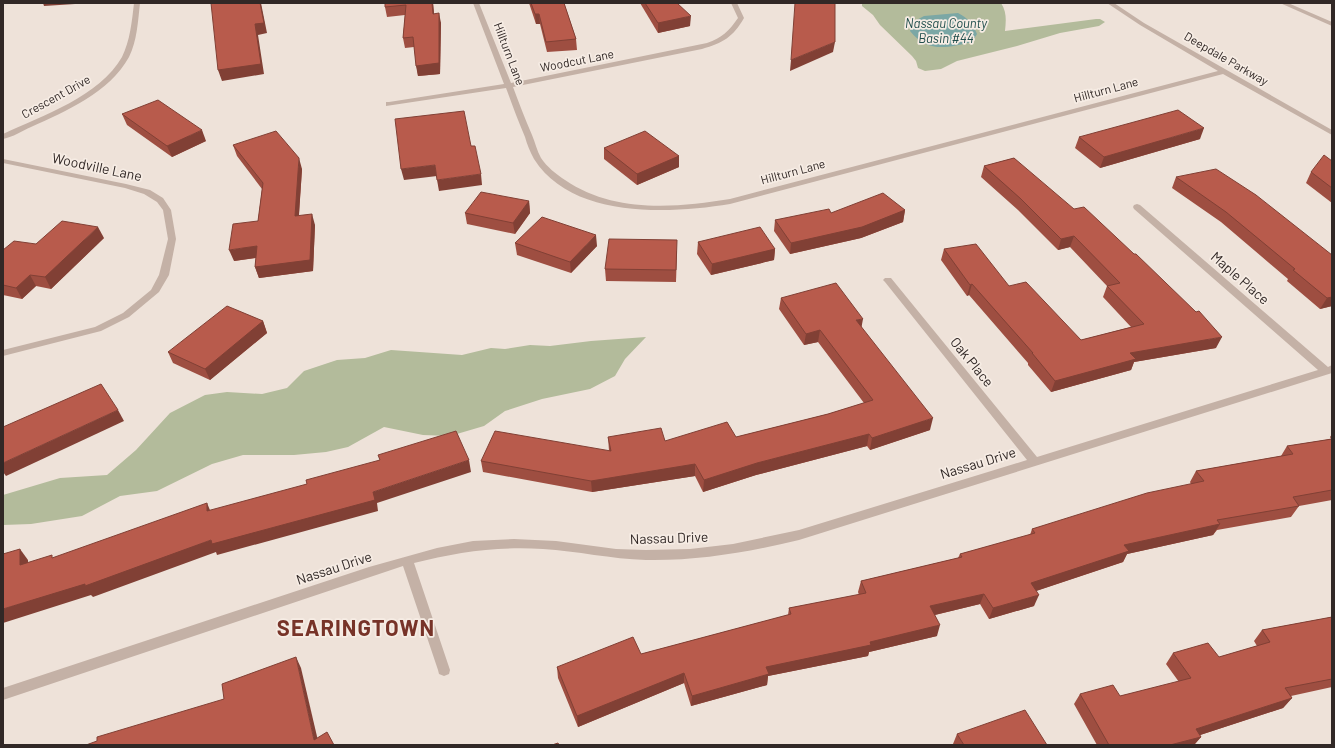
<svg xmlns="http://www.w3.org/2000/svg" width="1335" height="748" font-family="Barlow,sans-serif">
  <rect width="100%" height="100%" fill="#eee2d9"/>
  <g fill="#b3bb9b">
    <path d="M862 3H1001C1007 12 1006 21 1005 31L1096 19H1100L1105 22 1099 26 1060 33 1017 46 957 61 941 69 925 71 918 68 916 61 912 56 880 25 873 15 862 6Z"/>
    <polygon points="646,337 625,359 615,376 590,389 542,399 505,411 484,426 450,436 423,435 384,427 348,447 326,452 294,455 243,455 212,464 157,491 120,496 82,516 31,524 3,525 3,495 60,478 107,475 136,450 170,413 205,395 227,392 262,394 287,388 304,371 337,360 365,358 391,350 462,355 491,348 505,349 530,345 550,346 591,341"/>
  </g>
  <path fill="#7ba7a5" d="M958 13C968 18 973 24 977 34L972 42C946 48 928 53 910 31L913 22 924 16Z"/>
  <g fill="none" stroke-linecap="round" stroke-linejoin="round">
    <g fill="#c4b1a6" fill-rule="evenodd">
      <path d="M134 3H140C138 21 137 41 129 57 109 93 66 111 31 127 22 131 13 137 3 139V134C42 116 100 96 122 57 130 41 132 21 134 3Z"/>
      <path d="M473 3H479L511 83 707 43C722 38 729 31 738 18L731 3H737L744 18C733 37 723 43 702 49L513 87C519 103 525 119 532 135 535 142 537 151 541 158 547 167 556 174 565 180 613 213 675 208 730 199L1218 71 1140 25 1107 3H1114L1144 23 1332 130V135L1223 74 730 204C669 214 572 219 534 159 530 152 527 144 525 137 518 121 512 104 506 88L386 106V102H389L504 84Z"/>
      <polygon points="1280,3 1288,3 1332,22 1332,26"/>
      <polygon points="3,159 126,184 150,190 163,198 171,210 176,239 169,275 159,292 129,317 101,331 3,356 3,350 95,327 123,313 151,290 159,275 168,239 163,210 157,202 144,194 125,188 3,163"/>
      <path d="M1137 204 1140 205 1328 367 1332 365V373L799 540C749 552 698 561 646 560 611 559 577 551 543 549 499 546 456 552 414 563L450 670 449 674 444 676 439 674 438 670 403 566 3 700V688L369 567 437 548 473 541 514 539 556 541 616 549 646 550 690 549 733 544 799 530 1027 460 885 282 883 280 885 278H891L1037 457 1318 370 1134 209 1133 207 1134 205Z"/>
    </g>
  </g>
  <g fill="#9e4e41">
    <polygon points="385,3 433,3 434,14 441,23 440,74 418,76 414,47 405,48 403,38 405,15 387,17 385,7"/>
    <polygon points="529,3 564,3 576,39 577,50 547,52 540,24 536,24"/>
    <polygon points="640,3 677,3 690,26 658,33"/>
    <polygon points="122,114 206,141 172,157 127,125"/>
    <polygon points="1079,137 1200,139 1100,168 1075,148"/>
    <polygon points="233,145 302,169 299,215 315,225 313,271 259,278 255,267 256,258 234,261 258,221 262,189 237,156"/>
    <polygon points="604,148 679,156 679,167 637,185 604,159"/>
    <polygon points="1014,158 1216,348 1134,362 1131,370 1051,392 1028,365 1028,363 969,295 967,296 941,260 944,249 1009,286 1081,340 1131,327 1103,297 1107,286 1070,247 1058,250 1018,210 981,177 984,166"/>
    <polygon points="1332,161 1332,203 1306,183 1311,172"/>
    <polygon points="1176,177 1332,255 1332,306 1320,309 1287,281 1288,279 1221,222 1172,188"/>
    <polygon points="529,201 530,213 515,234 467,224 465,213"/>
    <polygon points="905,210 903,222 861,238 790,254 774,231 775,220 831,213"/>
    <polygon points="104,238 51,289 36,286 22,299 3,295 3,250 36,244"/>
    <polygon points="698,242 775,249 774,260 711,275 697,254"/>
    <polygon points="515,243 597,246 571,273 517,255"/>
    <polygon points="677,251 676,282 606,281 605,269"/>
    <polygon points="781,298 861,327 930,430 870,450 867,446 756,475 703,492 695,476 592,492 483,472 481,461 609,451 608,437 665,441 736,437 828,414 864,403 818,342 804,345 779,309"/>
    <polygon points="263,321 267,333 210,380 173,363 168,352"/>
    <polygon points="1332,434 1332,500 1299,506 1291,517 1217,530 1213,535 1127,554 1123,562 1036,591 1034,606 989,619 980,604 935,615 937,636 869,652 868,656 768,676 767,685 691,706 684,683 578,727 558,678 557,667 641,654 788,615 789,608 859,595 858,592 861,581 958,558 960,554 1030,535 1032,529 1191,484 1190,482 1196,471 1281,456 1287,446 1331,439 1330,437"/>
    <polygon points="1332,617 1332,687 1291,696 1292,698 1283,708 1200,735 1201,737 1194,745 1097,745 1074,704 1080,694 1120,696 1179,682 1166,664 1173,653 1219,657 1257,646 1254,641 1262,630"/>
    <polygon points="957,734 1047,745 954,745 953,744"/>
  </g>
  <g fill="#814035">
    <polygon points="43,3 75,3 75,4 44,6"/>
    <polygon points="260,3 261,3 267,33 258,35 264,74 222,81 218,70 255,24"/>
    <polygon points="432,3 433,3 435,24 433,14"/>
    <polygon points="439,13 441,23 440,74 418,76 416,66"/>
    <polygon points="535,14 539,14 540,24 536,24"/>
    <polygon points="691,16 690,26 658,33 658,23"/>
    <polygon points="835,42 833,52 790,71 791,60"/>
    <polygon points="1204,128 1200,139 1100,168 1104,157"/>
    <polygon points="202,130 206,141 172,157 167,146"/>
    <polygon points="679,156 679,167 637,185 637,174"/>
    <polygon points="299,158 302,169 298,227 295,216"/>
    <polygon points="435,165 437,176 404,180 401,169"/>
    <polygon points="481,174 482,185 439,191 437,180"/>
    <polygon points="529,201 530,213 515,234 513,223"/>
    <polygon points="905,210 903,222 861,238 790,254 791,243"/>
    <polygon points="312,214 315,225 313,271 259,278 255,267"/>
    <polygon points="98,227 104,238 51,289 45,277"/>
    <polygon points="596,235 597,246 571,273 570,262"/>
    <polygon points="1074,236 1070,247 1058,250 1061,239"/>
    <polygon points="257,246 261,257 234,261 229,250"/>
    <polygon points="775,249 774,260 711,275 712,264"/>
    <polygon points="30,275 36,286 22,299 16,288"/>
    <polygon points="972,284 969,295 967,296 970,285"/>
    <polygon points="1332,297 1332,306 1320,309 1327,298"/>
    <polygon points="863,319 861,330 856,320"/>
    <polygon points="263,321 267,333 210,380 205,369"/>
    <polygon points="820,330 818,342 804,345 806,334"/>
    <polygon points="1222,337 1216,348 1134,362 1131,370 1051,392 1055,381 1130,353"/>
    <polygon points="118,410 124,421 6,476 3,472 3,463"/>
    <polygon points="933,418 930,430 870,450 872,438"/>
    <polygon points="869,434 867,446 756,475 703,492 704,480 757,463"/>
    <polygon points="469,460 471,472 377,503 378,511 217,555 216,552 93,597 91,595 3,623 3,609 211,540 373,492"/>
    <polygon points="695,464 695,476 592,492 591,481"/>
    <polygon points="207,503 212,515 207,511"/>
    <polygon points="1220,524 1213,535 1127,554 1123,562 1027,594 1031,583 1124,545"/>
    <polygon points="20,549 28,560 28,576 20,565"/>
    <polygon points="984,594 980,604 926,617 930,606"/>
    <polygon points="1039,595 1034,606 989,619 993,608"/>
    <polygon points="940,625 937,636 869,652 868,656 768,676 767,685 691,706 692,696 766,667"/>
    <polygon points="296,657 301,668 319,745 314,740"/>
    <polygon points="684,673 684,683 578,727 577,716"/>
    <polygon points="1292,698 1283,708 1188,739 1196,729"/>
    <polygon points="1201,737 1194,745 1170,745"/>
  </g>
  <g fill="#b85b4c" stroke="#814035">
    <polygon points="211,3 260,3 264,23 255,24 261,64 218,70"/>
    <polygon points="385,3 432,3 433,14 439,13 439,63 416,66 413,37 403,38 406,5 385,7"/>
    <polygon points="531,3 564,3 576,39 546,42 539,14 535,14"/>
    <polygon points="645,3 677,3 691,16 658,23"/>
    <polygon points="795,3 834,3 835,4 835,42 791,60"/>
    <polygon points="158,100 202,130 167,146 122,114"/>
    <polygon points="1178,110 1204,128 1104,157 1079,137"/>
    <polygon points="464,111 471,146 475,146 481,174 437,180 435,165 401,169 395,119"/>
    <polygon points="276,131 299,158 295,216 312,214 310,260 255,267 257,246 229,250 233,224 258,221 263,183 233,145"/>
    <polygon points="645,131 679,156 637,174 604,148"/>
    <polygon points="1324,155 1332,161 1332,188 1311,172"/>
    <polygon points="1014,158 1074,209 1084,207 1134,254 1136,254 1196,312 1199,311 1222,337 1130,353 1136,359 1055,381 1032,353 1033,353 972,284 970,285 944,249 976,244 1009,286 1026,282 1081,340 1144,324 1107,286 1120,283 1074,236 1061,239 1021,199 984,166"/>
    <polygon points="1216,169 1256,195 1332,255 1332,297 1327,298 1293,270 1295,269 1226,212 1176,177"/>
    <polygon points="481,192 529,201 513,223 465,213"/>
    <polygon points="883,193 905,210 862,227 791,243 775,220 829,209 831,213"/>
    <polygon points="542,217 596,235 570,262 515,243"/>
    <polygon points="62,221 98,227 45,277 30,275 16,288 3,285 3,250 14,241 36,244"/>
    <polygon points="760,227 775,249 712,264 698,242"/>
    <polygon points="609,239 677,240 676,270 605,269"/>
    <polygon points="836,283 863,319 856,320 933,418 872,438 869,434 757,463 704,480 695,464 591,481 481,461 495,431 611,451 608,437 661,428 665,441 727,422 736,437 828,414 873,400 820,330 806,334 781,298"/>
    <polygon points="227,306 263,321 205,369 168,352"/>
    <polygon points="101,384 118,410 3,463 3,427"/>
    <polygon points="456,431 469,460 373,492 375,500 212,544 211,540 85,586 85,584 3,609 3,554 20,549 20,565 52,555 52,558 207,503 207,511 307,484 306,480 380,460 378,455"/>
    <polygon points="1332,439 1332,490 1293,497 1299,506 1217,520 1220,524 1124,545 1129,551 1031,583 1039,595 993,608 984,594 930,606 940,625 870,642 871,645 766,667 769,674 692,696 684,673 577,716 557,667 633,637 641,654 791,614 789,608 866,593 861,581 962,557 960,554 1035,533 1032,529 1147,493 1204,481 1196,471 1293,454 1287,446"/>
    <polygon points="1332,617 1332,679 1285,688 1292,698 1196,729 1201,737 1170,745 1109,745 1080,694 1113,685 1120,696 1191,678 1173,653 1208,643 1219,657 1270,642 1262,630"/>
    <polygon points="296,657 314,740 327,732 334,745 86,745 97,741 97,737 224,699 222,684"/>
    <polygon points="1025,710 1047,745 964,745 957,734"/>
    <polygon points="558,743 559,745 552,745"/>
  </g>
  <g text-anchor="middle" stroke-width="3.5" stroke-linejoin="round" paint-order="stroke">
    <g font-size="12" fill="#312826" stroke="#f6ece4">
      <text transform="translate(509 54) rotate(69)" y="4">Hillturn Lane</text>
      <text transform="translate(1226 59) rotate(30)" y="4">Deepdale Parkway</text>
      <text transform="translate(577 61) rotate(-11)" y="4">Woodcut Lane</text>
      <text transform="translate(1106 90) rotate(-15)" y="4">Hillturn Lane</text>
      <text transform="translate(56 97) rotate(-29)" y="4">Crescent Drive</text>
      <text transform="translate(793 172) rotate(-15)" y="4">Hillturn Lane</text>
    </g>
    <g font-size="13" font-style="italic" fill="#204e4c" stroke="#f6ece4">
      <text x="946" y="28">Nassau County<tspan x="946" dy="15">Basin #44</tspan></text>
    </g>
    <g font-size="14" fill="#312826" stroke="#f6ece4">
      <text transform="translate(97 167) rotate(12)" y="5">Woodville Lane</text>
      <text transform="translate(1240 278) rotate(41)" y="5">Maple Place</text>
      <text transform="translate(972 362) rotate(51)" y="5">Oak Place</text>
      <text transform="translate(978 463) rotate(-17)" y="5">Nassau Drive</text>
      <text transform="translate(669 538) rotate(-2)" y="5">Nassau Drive</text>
      <text transform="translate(334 568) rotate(-18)" y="5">Nassau Drive</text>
    </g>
    <g font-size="22" font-weight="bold" letter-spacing="1" fill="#773328" stroke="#f6ece4">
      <text x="356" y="636">SEARINGTOWN</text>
    </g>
  </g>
  <rect width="1335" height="748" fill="none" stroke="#312826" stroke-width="8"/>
</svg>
